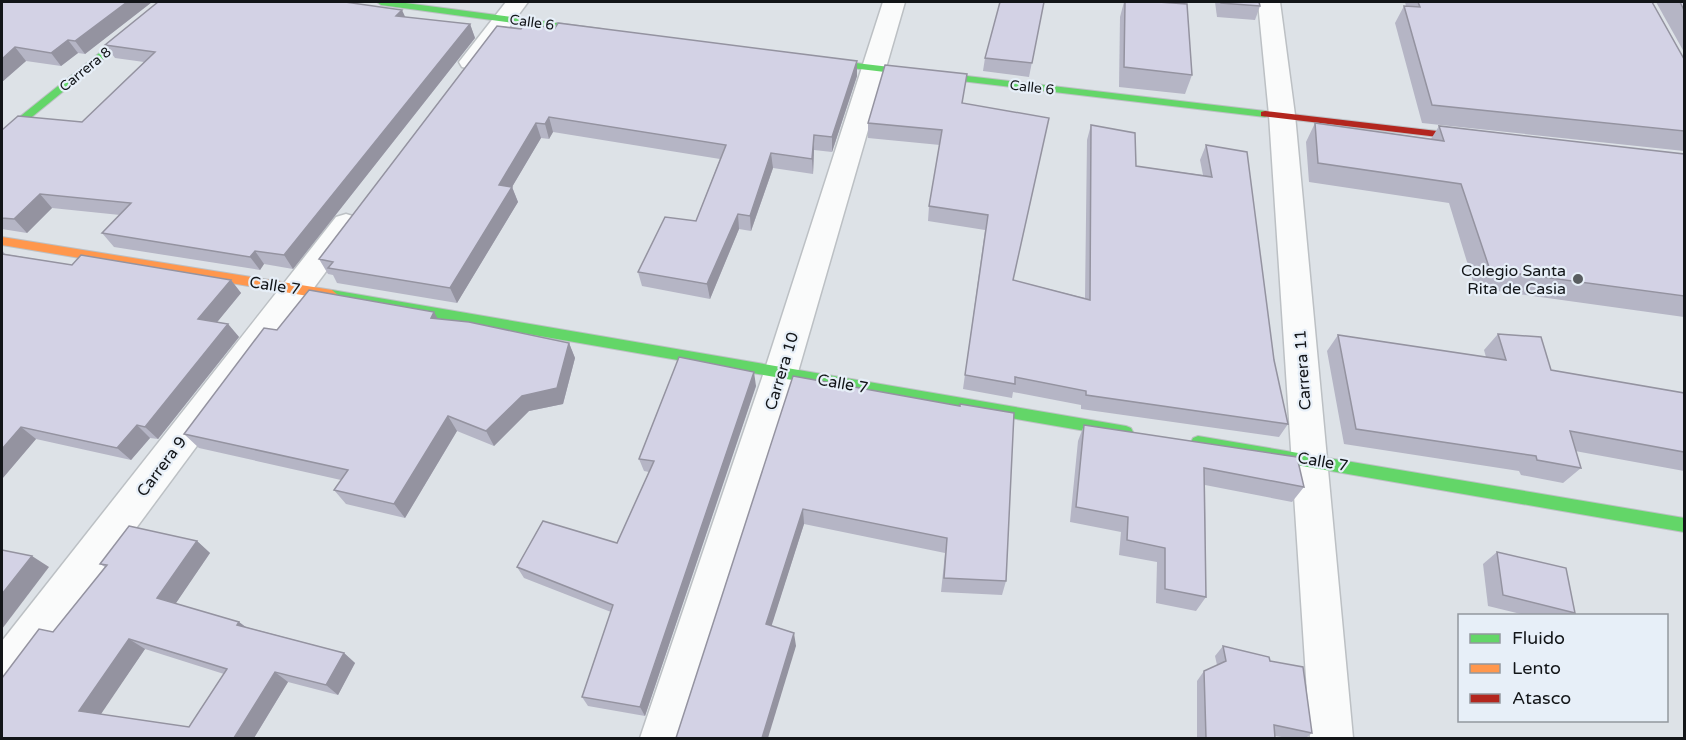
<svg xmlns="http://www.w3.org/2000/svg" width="1686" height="740" font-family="'Varela Round',sans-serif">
  <rect width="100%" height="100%" fill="#dde2e7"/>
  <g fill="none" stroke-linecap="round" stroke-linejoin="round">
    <defs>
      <g id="street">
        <polygon points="506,2 528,2 480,67 471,69 462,67 459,62"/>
        <polygon points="883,2 905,2 798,372 683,738 640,738 764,372"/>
        <polygon points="1258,2 1280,2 1295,115 1353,738 1310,738 1269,115"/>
        <polygon points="346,214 356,217 360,224 356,231 17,689 2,694 2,641 336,217"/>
      </g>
      <g id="fast">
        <polygon points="163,2 173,2 6,138 2,139 2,131"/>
        <polygon points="377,2 398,2 602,29 607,32 602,35 381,5"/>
        <polygon points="813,58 1265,111 1270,114 1265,117 809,63 809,59"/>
        <polygon points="332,290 1126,426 1131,428 1133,432 1131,436 1126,438 332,300 326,295"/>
        <polygon points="1198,436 1684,518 1684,532 1198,448 1193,446 1191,442 1193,438"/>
      </g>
      <polygon id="slow" points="2,237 332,290 338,295 332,300 2,245"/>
      <polygon id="jam" points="1265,111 1480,136 1485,139 1480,142 1261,116 1261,112"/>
    </defs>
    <use href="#street" stroke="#bcc0c4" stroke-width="3"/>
    <use href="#fast" stroke="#bcc0c4" stroke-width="2"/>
    <use href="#slow" stroke="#bcc0c4" stroke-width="2"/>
    <use href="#jam" stroke="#bcc0c4" stroke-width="2"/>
    <use href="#street" fill="#fafbfb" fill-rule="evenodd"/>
    <use href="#fast" fill="#63d668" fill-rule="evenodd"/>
    <use href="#slow" fill="#ff974d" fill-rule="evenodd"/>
    <use href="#jam" fill="#b3261e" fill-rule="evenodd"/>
  </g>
  <g fill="#b5b5c5" fill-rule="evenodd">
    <polygon points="2,2 152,2 85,54 78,53 61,66 26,61 2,82"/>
    <polygon points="1044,2 1029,77 983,71 985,58"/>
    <polygon points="1124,2 1158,2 1192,75 1185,94 1119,87 1120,17"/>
    <polygon points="1215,2 1259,2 1260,6 1255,20 1217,17"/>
    <polygon points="1405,2 1652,2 1684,59 1684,151 1422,123 1395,23 1404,6 1406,6"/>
    <polygon points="1656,2 1684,2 1684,52"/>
    <polygon points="405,17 470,24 475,38 293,269 264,264 260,270 114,247 102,233 120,215 52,208 27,233 2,229 2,130 82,122 144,62 115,58 105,45"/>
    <polygon points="497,26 857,61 857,76 832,152 814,150 813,174 773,168 751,231 739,229 710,299 642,286 638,272 696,221 720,159 553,132 549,139 541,138 512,187 518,202 457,303 337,283 333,275 328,274 319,259"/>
    <polygon points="963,103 1013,280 1085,298 1087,140 1091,125 1136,166 1203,175 1200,160 1206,145 1274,360 1288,424 1279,437 1081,409 1081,405 1013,392 1012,398 963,389 985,230 928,221 929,206 940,145 868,138 868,123"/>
    <polygon points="1315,123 1431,139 1439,126 1684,154 1684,317 1475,288 1449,203 1309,182 1306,142"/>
    <polygon points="2,250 5,254 72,265 231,280 241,293 217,322 228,324 239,337 158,439 150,438 131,460 36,439 2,479"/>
    <polygon points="438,319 569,343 575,358 563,404 529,411 494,446 457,431 405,518 346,504 334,490 341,480 199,448 184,434 277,330"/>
    <polygon points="1498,334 1551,370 1684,393 1684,471 1575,451 1581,468 1563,483 1521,475 1519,471 1344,444 1327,351 1338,335 1486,357 1484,350"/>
    <polygon points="793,376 1006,581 1002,595 941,592 945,553 804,524 771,626 796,646 676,738"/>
    <polygon points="756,386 645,716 588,706 582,697 611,612 524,578 517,567 617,543 649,472 644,471 639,459"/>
    <polygon points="1084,425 1304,487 1292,502 1205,485 1206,597 1196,611 1156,603 1157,562 1119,555 1121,532 1070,522 1078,441"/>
    <path d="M197 541 210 553 175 604 239 622 246 627 344 653 355 663 338 695 288 682 254 738H2L53 632 105 567 100 564ZM145 649 224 674 189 727 100 714Z"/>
    <polygon points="1497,552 1575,613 1571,615 1525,615 1488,606 1483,564"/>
    <polygon points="1223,646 1270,661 1312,733 1306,738 1288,738 1275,736 1275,738 1197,738 1197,681 1204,671 1217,665 1215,656"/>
  </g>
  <g fill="#9493a0">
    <polygon points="127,2 152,2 85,54 75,41"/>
    <polygon points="402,10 408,23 396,16"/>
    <polygon points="470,24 475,38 293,269 284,255"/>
    <polygon points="68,40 78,53 61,66 51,53"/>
    <polygon points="15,47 26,61 2,82 2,59"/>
    <polygon points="857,61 857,76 832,152 832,137"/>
    <polygon points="549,117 553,132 549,139 545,124"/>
    <polygon points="536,123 541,138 512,187 518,202 457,303 450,288 499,185"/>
    <polygon points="814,135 814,150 813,174 812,159"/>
    <polygon points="771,153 773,168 751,231 750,216"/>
    <polygon points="40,194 52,208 27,233 14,219"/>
    <polygon points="738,214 739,229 710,299 707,284"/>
    <polygon points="255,251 264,264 260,270 250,257"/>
    <polygon points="231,280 241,293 209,332 198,319"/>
    <polygon points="434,312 443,328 431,318"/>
    <polygon points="228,324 239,337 158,439 145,427"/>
    <polygon points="569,343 575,358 563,404 529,411 494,446 486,431"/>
    <polygon points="754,372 756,386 645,716 640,707"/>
    <polygon points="448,416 457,431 405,518 394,504"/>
    <polygon points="137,425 150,438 131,460 117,448"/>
    <polygon points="21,427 36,439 2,479 2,449"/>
    <polygon points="803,509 804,524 768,637 766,624"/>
    <polygon points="197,541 210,553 172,609 157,598"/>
    <polygon points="32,556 49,567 2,629 2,594"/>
    <polygon points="239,622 252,632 237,625"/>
    <polygon points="794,633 796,646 768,738 762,738"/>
    <polygon points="129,639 145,649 97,720 79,711"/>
    <polygon points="344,653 355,663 338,695 326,685"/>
    <polygon points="275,672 288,682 254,738 234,738"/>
  </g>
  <g fill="#d3d2e5" stroke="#9493a0" stroke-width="1.5" fill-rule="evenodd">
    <polygon points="2,2 127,2 75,41 68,40 51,53 15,47 2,59"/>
    <polygon points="158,2 345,2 402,10 396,16 470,24 284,255 255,251 250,257 102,233 131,203 40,194 14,219 2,218 2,130 18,116 82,122 155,52 105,45"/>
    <polygon points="1000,2 1044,2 1032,63 985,58"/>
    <polygon points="1125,2 1158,2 1187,4 1192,75 1124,67"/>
    <polygon points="1221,2 1259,2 1260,6 1221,3"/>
    <polygon points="1418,2 1652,2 1684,59 1684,131 1432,105 1404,6 1420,7"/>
    <polygon points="1680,2 1684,2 1684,10"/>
    <polygon points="558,23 857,61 832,137 814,135 812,159 771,153 750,216 738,214 707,284 638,272 665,217 696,221 726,145 549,117 545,124 536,123 499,185 512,187 450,288 328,268 333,262 319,259 497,26 521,29 524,24 555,28"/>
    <polygon points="885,65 967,74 962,103 1049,118 1013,280 1090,300 1091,125 1135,133 1136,166 1212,177 1206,145 1247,152 1274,360 1288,424 1086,395 1086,391 1015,377 1015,384 965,375 988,215 929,206 942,130 868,123"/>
    <polygon points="1315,123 1444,141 1439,126 1684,154 1684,296 1490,270 1461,184 1318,163"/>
    <polygon points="2,254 72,265 81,255 231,280 198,319 228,324 145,427 137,425 117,448 21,427 2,449"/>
    <polygon points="309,290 434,312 431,318 469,322 569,343 557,388 522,396 486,431 448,416 394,504 334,490 348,470 184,434 264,328 277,330"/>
    <polygon points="1498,334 1541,337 1551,370 1684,393 1684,452 1570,431 1581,468 1537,460 1536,456 1356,429 1338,335 1506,360"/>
    <polygon points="679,357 754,372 640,707 582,697 613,605 517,567 543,521 617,543 654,461 639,459"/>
    <polygon points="793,376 960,406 960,404 1014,413 1006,581 944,578 947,538 803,509 766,624 794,633 762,738 676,738"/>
    <polygon points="1084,425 1297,457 1304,487 1204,468 1206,597 1165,589 1165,548 1127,540 1128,517 1076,507"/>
    <path d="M129 526 197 541 157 598 239 622 237 625 344 653 326 685 275 672 234 738H2V678L39 629 53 632 107 565 100 564ZM129 639 227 669 189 727 79 711Z"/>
    <polygon points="2,550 32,556 2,594"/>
    <polygon points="1497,552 1566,568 1575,613 1503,595"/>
    <polygon points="1223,646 1269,657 1270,661 1303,667 1312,733 1274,725 1275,738 1206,738 1204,671 1226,661"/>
  </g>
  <circle fill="#595d60" stroke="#e7eff8" stroke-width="2" cx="1578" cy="279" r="6"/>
  <g text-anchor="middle" stroke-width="4.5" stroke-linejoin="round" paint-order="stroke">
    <g font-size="14" fill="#121518" stroke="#e7eff8">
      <text transform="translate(532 22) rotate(8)" y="5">Calle 6</text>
      <text transform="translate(85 69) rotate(-39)" y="5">Carrera 8</text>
      <text transform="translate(1032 87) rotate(6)" y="5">Calle 6</text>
    </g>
    <g font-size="16" fill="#121518" stroke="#e7eff8" text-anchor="end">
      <text x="1566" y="276">Colegio Santa<tspan x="1566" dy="18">Rita de Casia</tspan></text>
    </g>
    <g font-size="16" fill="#121518" stroke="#e7eff8">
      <text transform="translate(275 285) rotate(9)" y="6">Calle 7</text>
      <text transform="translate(1302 370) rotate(-94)" y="6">Carrera 11</text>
      <text transform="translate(781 371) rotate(-73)" y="6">Carrera 10</text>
      <text transform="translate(843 383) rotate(10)" y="6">Calle 7</text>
      <text transform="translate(1323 461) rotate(10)" y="6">Calle 7</text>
      <text transform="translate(161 466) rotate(-53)" y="6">Carrera 9</text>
    </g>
  </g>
  <rect width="1686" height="740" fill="none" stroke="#121518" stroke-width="6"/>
  <rect x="1458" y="614" width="210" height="108" fill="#e7eff8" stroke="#92989e" stroke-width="1.5"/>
  <rect x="1470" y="634" width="30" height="9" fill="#63d668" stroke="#92989e" stroke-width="1.5"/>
  <text x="1512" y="644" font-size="18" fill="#121518">Fluido</text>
  <rect x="1470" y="664" width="30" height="9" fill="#ff974d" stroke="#92989e" stroke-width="1.5"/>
  <text x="1512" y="674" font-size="18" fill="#121518">Lento</text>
  <rect x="1470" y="694" width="30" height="9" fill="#b3261e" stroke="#92989e" stroke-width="1.5"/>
  <text x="1512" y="704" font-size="18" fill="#121518">Atasco</text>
</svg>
